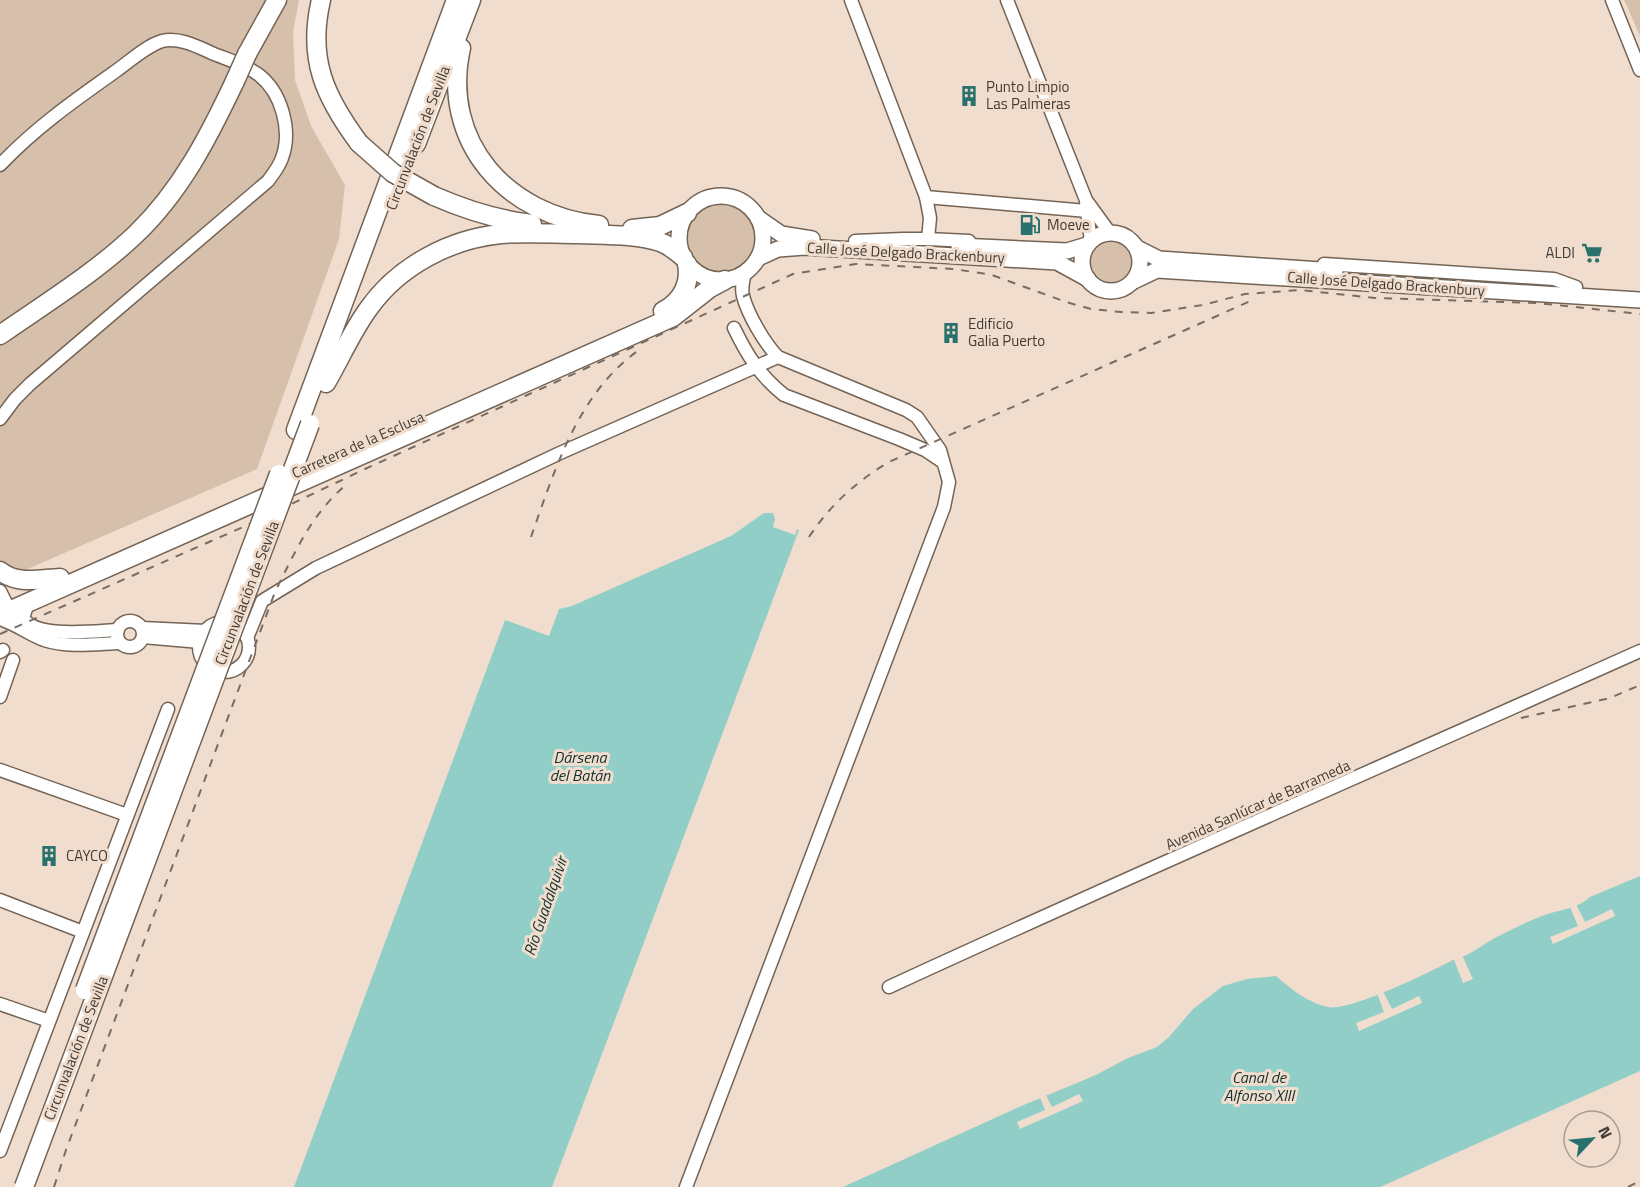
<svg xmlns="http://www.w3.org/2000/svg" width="1640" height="1187" font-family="'Titillium Web',sans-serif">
  <rect width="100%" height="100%" fill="#f0ddce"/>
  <g fill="#d6bfab">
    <polygon points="0,0 299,0 293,32 295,80 311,126 345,185 339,239 257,469 0,581"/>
    <polygon points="1624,0 1640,0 1640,36 1626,4"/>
    <circle cx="721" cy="237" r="36"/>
    <circle cx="1112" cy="262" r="23"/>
  </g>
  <g fill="#92cec8">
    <polygon points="764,513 773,513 775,519 773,527 795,535 797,529 799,530 552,1187 294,1187 505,620 549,636 559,609 572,606 731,536"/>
    <path d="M1640 876V1071L1380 1187H843L1019 1107 1096 1075 1128 1058 1157 1047 1169 1037 1193 1009 1223 986 1247 979 1276 976C1291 989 1308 1003 1328 1007 1349 1012 1430 972 1453 960 1471 955 1479 947 1495 938 1510 930 1534 918 1551 913 1566 909 1579 907 1590 897Z"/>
  </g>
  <g fill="#f0ddce">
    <polygon points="1576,904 1585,922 1612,909 1615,916 1553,944 1550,937 1578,926 1570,907"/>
    <polygon points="1462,955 1473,979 1463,983 1453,957"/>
    <polygon points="1383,991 1392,1009 1419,996 1422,1003 1359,1031 1356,1023 1384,1012 1377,993"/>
    <polygon points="1045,1093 1052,1107 1079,1094 1083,1101 1020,1129 1017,1122 1045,1110 1039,1095"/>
  </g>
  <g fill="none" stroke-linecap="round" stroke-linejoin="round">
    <defs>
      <g id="minor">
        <polyline points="851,0 926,197 1087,211"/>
        <polyline points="1007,0 1086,200 1110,233"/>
        <polyline points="1612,0 1640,70"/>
        <path d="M0 165C35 128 75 100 116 71 130 61 146 46 162 41 180 37 198 47 214 54 229 60 246 65 259 75 282 93 292 131 282 158 279 167 273 174 268 181L30 384 15 399 0 419"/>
        <polyline points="926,197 930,218 928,239 969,241"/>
        <polyline points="1086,204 1091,241"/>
        <polyline points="855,241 903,239 928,239"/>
        <polyline points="1324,264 1554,279 1576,287"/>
        <path d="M734 328C747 355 760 376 784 395L899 439 925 450 943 462"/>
        <polyline points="0,591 13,617"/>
        <path d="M28 603 23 618C37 639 95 631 118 630"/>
        <path d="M0 619C16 624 28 634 44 640 68 648 95 644 120 643"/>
        <circle cx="130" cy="634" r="13"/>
        <circle cx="224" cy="647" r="25"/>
        <polyline points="142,628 206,631"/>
        <polyline points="143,637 200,642"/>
        <polyline points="247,638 262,601 316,568 560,453 778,357"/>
        <polyline points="0,652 3,650"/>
        <polyline points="0,697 13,660"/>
        <polyline points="0,770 127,815"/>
        <polyline points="0,900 83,932"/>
        <path d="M889 987C1138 872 1390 763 1640 651"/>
        <polyline points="0,1004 49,1021"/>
        <polyline points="0,1151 168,709"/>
        <path d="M686 1187 944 507 949 482 940 450 917 417 906 410 778 357C765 344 748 315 743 296 741 288 743 281 745 273"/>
      </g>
      <g id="major">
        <circle cx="721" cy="238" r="42"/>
        <polyline points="758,218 781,234 812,239"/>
        <circle cx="1111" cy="262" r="29"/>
        <polyline points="959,246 1067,251 1087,245"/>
        <polyline points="1137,248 1159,259 1335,271"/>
        <polyline points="758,258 778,249 805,247 1057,262 1088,279"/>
        <polyline points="1134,281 1157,270 1640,300"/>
      </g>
      <g id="highway">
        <path d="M321 0C307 59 325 97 359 143"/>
        <path d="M461 48C440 142 507 216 599 225"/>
        <polyline points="247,54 277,0"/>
        <polyline points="416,144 471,0"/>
        <path d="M434 196C466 210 498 220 532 224"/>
        <polyline points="632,229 660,226 687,213"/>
        <path d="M663 311C681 302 691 284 687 264"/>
        <path d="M0 335C46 303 95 273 136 234 181 191 209 136 235 81"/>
        <path d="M326 383C340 359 352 331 369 308 399 266 450 239 501 234 527 232 553 234 579 234 602 235 638 234 660 242 669 245 676 251 683 257"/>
        <polyline points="296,430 456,0"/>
        <path d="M0 571C18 585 38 579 60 578"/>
        <polyline points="0,615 673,317 710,288 725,280"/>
      </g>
    </defs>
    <use href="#minor" stroke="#736456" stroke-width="15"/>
    <use href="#major" stroke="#736456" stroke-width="18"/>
    <use href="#highway" stroke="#736456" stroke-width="21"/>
    <use href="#minor" stroke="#fff" stroke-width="12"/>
    <use href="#major" stroke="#fff" stroke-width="15"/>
    <use href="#highway" stroke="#fff" stroke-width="18"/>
    <g stroke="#786d64" stroke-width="2" stroke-dasharray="8 8" stroke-linecap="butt">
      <path d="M531 537C555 469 578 393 639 350"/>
      <path d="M809 537C830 505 857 481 889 462L1255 299"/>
      <polyline points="0,634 243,527 365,469 793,274 856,264 954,269 992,275 1066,302 1091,309 1121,312 1151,313 1203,305 1245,294 1300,290 1375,298 1538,303 1640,314"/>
      <polyline points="1521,718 1610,698 1640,685"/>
      <path d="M54 1187 66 1150 275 592C296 550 312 513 348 483"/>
      <polyline points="1628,1187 1640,1181"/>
    </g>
    <defs>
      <g id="highway-bridge">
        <polyline points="235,81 247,54"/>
        <polyline points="359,143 393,173 434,196"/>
        <polyline points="85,990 279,474"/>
        <polyline points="24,1187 310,424"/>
      </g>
    </defs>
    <use href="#highway-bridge" stroke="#736456" stroke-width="21" stroke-linecap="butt"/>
    <use href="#highway-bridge" stroke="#fff" stroke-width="18"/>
  </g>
  <defs>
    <symbol id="building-bare" viewBox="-9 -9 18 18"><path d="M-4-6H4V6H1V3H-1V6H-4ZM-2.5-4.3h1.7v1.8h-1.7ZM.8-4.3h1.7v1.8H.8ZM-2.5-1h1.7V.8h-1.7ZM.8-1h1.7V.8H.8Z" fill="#28716c" stroke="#f0ddce" stroke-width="2.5" paint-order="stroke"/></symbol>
    <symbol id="fuel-bare" viewBox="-9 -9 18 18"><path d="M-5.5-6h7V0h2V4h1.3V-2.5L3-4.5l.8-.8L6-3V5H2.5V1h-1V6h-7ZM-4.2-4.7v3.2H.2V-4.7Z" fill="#28716c" stroke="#f0ddce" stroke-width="2.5" paint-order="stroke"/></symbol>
    <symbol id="supermarket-bare" viewBox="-9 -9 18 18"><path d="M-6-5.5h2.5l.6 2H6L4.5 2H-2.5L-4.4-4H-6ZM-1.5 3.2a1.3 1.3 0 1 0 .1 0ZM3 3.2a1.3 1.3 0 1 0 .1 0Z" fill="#28716c" stroke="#f0ddce" stroke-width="2.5" paint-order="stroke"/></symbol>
  </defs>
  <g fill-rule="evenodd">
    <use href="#building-bare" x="954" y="81" width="30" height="30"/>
    <use href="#fuel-bare" x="1015" y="210" width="30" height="30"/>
    <use href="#supermarket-bare" x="1577" y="238" width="30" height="30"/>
    <use href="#building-bare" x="936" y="318" width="30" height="30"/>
    <use href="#building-bare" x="34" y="841" width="30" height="30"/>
  </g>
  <g text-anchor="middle" stroke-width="6" stroke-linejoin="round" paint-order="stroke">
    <g font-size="15" fill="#423b34" stroke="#f0ddce" text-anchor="start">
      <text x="986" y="92">Punto Limpio<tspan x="986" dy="17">Las Palmeras</tspan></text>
      <text x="1047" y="230">Moeve</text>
      <text x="1575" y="258" text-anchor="end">ALDI</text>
      <text x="968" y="329">Edificio<tspan x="968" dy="17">Galia Puerto</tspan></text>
      <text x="66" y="861">CAYCO</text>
    </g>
    <g font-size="15" fill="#423b34" stroke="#f0ddce">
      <text transform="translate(418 138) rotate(-69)" y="5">Circunvalación de Sevilla</text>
      <text transform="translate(906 253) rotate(3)" y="5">Calle José Delgado Brackenbury</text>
      <text transform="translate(1386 284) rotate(4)" y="5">Calle José Delgado Brackenbury</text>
      <text transform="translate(358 445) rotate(-24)" y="5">Carretera de la Esclusa</text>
      <text transform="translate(247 593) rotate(-69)" y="5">Circunvalación de Sevilla</text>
      <text transform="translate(1258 805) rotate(-24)" y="5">Avenida Sanlúcar de Barrameda</text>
      <text transform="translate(76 1048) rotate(-69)" y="5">Circunvalación de Sevilla</text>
    </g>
    <g font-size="16" font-style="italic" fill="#102f2d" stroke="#f0ddce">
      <text x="580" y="763">Dársena<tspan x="580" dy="18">del Batán</tspan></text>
      <text transform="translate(545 906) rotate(-71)" y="6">Río Guadalquivir</text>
      <text x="1259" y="1083">Canal de<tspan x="1259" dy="18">Alfonso XIII</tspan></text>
    </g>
  </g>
  <g transform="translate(1592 1139) rotate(64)"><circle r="28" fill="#f0ddce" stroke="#aa9c90" stroke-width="1.5"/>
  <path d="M0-4.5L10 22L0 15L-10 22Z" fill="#28716c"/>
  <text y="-9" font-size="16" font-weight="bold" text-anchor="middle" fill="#423b34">N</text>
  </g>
</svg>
